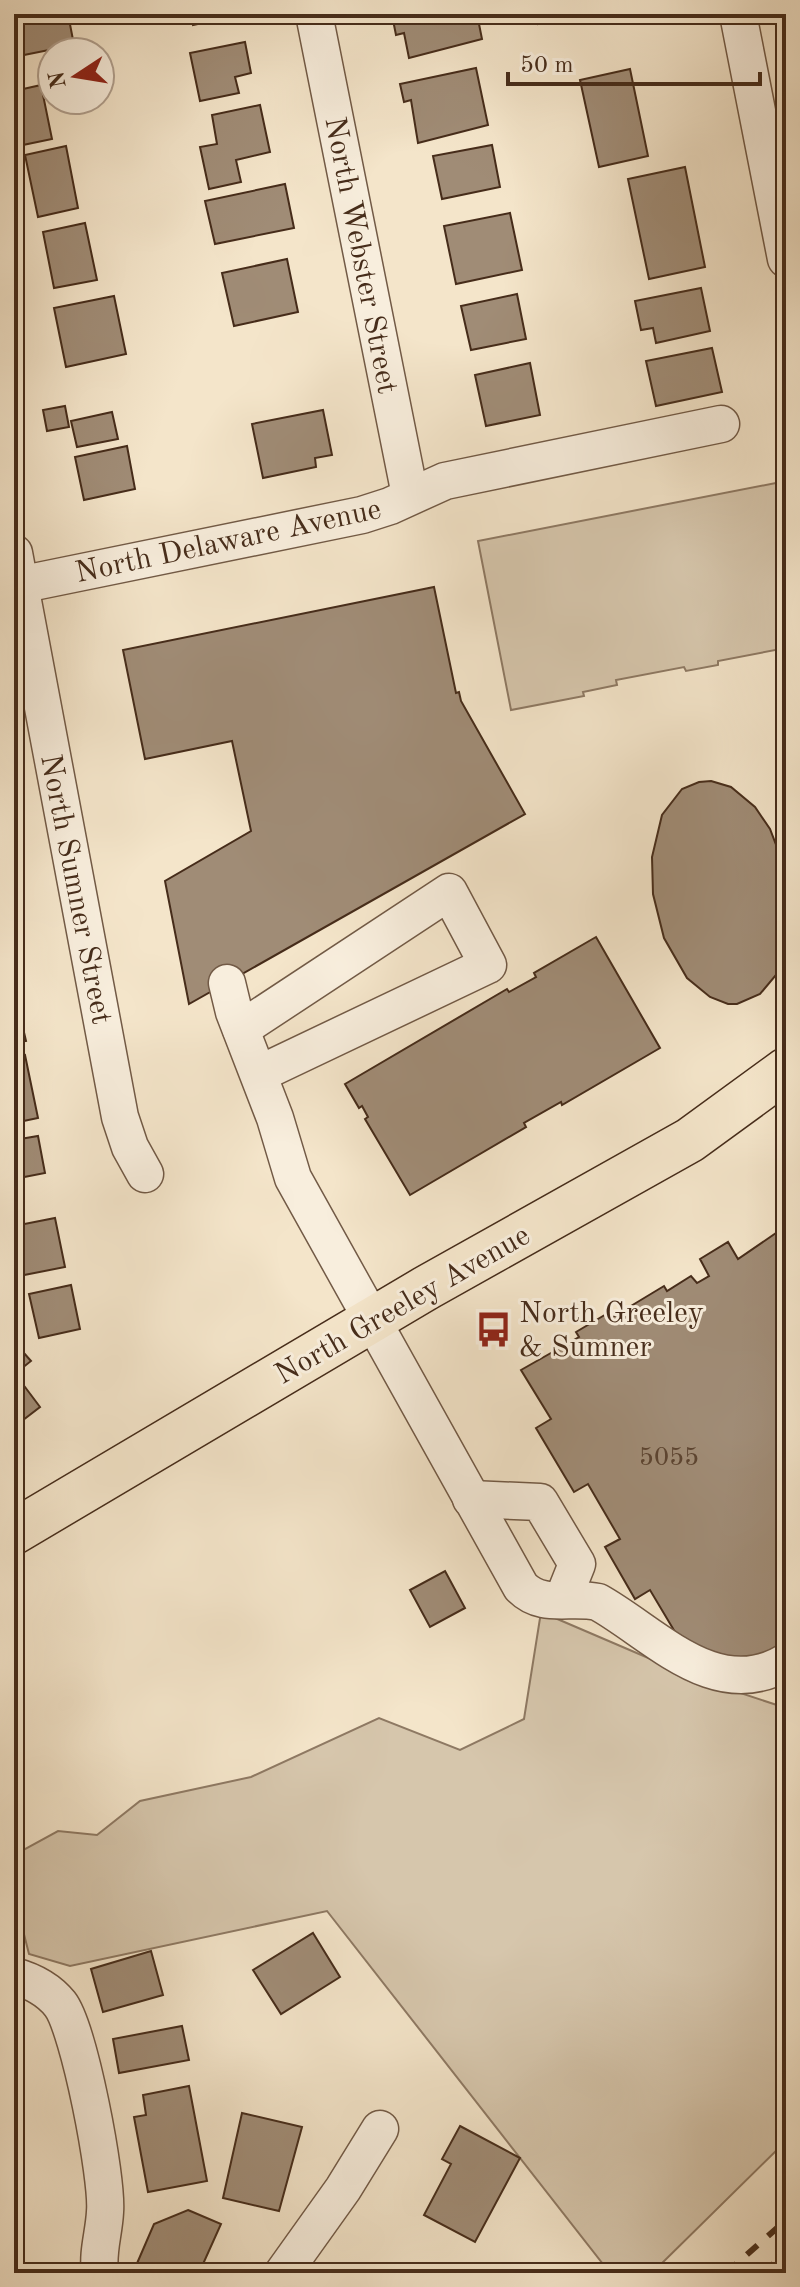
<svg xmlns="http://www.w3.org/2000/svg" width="800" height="2287" font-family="'Old Standard TT',serif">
  <rect width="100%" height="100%" fill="#f4e5ca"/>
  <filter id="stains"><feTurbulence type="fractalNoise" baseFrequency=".0025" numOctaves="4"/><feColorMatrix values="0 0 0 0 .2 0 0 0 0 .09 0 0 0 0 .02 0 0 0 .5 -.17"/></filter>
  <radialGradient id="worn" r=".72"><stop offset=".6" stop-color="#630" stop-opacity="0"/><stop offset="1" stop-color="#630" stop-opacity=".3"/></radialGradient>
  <g fill="#d6c6ac" stroke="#8e7963" stroke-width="2">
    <polygon points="786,481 786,648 718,661 718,665 686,671 684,667 616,680 617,685 583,692 584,696 511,710 478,541"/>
    <polygon points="541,1612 695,1678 786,1708 786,2141 652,2273 610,2273 327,1911 70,1966 29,1954 14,1895 14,1855 58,1831 97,1835 140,1801 251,1777 379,1718 460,1750 524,1719"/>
  </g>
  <g fill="#a08c76" stroke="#462c1a" stroke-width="2">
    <polygon points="14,14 68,14 74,45 14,57"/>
    <polygon points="190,14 235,14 235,16 193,25"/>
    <polygon points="477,14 482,39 409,58 404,33 396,35 392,15"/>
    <polygon points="535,14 607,14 566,23 565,18 538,24"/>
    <polygon points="245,42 251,73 235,77 239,93 200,101 190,53"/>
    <polygon points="476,68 488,125 418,143 411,100 404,102 400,84"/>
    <polygon points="630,69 648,156 599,167 580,80"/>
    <polygon points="41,85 52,139 18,146 14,129 14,91"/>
    <polygon points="260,105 270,152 236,160 241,182 209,189 200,147 217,144 212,115"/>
    <polygon points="492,145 500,187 442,199 433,156"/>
    <polygon points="66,146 78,208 38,217 25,155"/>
    <polygon points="685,167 705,267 649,279 628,179"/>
    <polygon points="285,184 294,228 215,244 205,201"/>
    <polygon points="510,213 522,270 456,284 444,226"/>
    <polygon points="85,223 97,280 54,288 43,232"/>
    <polygon points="287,259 298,312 234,326 222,273"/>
    <polygon points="701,288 710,331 656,343 653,328 641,330 635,301"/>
    <polygon points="517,294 526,339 471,350 461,306"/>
    <polygon points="114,296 126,354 66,367 54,308"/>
    <polygon points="712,348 722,392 656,406 646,361"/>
    <polygon points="530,363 540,415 486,426 475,375"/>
    <polygon points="65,406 69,427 47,431 43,410"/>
    <polygon points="323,410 332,455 315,458 316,467 263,478 252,424"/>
    <polygon points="112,412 118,439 77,447 71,421"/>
    <polygon points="127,446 135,489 84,500 75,457"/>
    <polygon points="434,587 456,693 459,692 461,701 525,814 189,1004 165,881 251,831 232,741 145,759 123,650"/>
    <polygon points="711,781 731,787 755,807 770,829 786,871 786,952 783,961 776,975 760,994 737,1004 728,1004 710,997 687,978 664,938 653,894 652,857 662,815 682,789 699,782"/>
    <polygon points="14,913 23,934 14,938"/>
    <polygon points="596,937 660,1048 562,1105 561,1102 524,1123 526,1127 410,1195 365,1119 368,1117 362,1106 359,1108 345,1084 507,989 509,992 536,977 534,973"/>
    <polygon points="14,989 26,1041 14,1043"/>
    <polygon points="25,1055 38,1118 14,1123 14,1057"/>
    <polygon points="38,1136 45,1173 14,1179 14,1140"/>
    <polygon points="55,1218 65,1267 14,1277 14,1226"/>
    <polygon points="779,1231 786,1244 786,1652 742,1668 678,1637 650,1590 635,1599 605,1547 620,1539 588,1484 574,1492 536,1428 551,1419 521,1370 579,1337 576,1332 608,1313 611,1318 664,1286 667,1291 691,1276 697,1283 709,1276 700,1259 728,1242 738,1259"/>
    <polygon points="71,1285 80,1329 39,1338 29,1294"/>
    <polygon points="15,1343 31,1361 16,1373 14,1371"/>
    <polygon points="19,1379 40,1407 14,1427 14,1382"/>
    <polygon points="445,1571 465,1608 430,1627 410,1590"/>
    <polygon points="313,1933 340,1977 281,2014 253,1970"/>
    <polygon points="151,1951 163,1995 103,2012 91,1969"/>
    <polygon points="182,2026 189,2060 119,2073 113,2039"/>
    <polygon points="189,2086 207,2181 148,2192 134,2117 146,2115 143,2095"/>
    <polygon points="242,2113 302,2127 279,2211 223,2198"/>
    <polygon points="460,2126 520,2158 475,2242 424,2215 451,2164 442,2159"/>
    <polygon points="188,2210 221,2224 199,2273 148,2273 135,2268 154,2224"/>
  </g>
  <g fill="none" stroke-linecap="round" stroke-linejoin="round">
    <defs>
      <g id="minor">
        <polyline points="314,14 410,495"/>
        <polyline points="738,14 786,259"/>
        <polyline points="14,553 120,1117 130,1147 145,1174"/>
        <polyline points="14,586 362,515 390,506 445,481 721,424"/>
        <path d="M227 983 234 1012 275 1118 293 1178 521 1587C543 1609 569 1596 598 1602 655 1634 716 1704 786 1662"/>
        <polyline points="241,1029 449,892 488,965 259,1074"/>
        <polyline points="471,1499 540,1502 577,1564 563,1599"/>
        <path d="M14 1976C32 1981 48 1989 60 2004 79 2028 108 2179 105 2212 104 2233 97 2252 100 2273"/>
        <polyline points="283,2273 343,2189 380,2129"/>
      </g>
      <polyline id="major" points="14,1532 426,1288 690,1140 786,1070"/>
    </defs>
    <use href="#minor" stroke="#725a46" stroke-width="39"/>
    <use href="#major" stroke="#462c1a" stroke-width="47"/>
    <use href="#minor" stroke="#f8eedd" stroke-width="36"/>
    <use href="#major" stroke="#f4e5ca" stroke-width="44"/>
    <g stroke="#462c1a" stroke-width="6" stroke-dasharray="14 14" stroke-linecap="butt">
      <polyline points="726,2273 786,2220"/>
      <polyline points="763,2273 786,2253"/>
    </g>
  </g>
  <defs>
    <symbol id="bus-bare" viewBox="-9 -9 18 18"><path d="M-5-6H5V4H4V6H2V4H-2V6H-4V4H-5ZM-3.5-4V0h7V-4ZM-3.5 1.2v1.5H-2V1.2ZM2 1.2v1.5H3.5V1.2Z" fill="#8f2418" stroke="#f8eedd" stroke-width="2.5" paint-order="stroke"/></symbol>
  </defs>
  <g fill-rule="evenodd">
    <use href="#bus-bare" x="468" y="1304" width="51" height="51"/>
  </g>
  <g text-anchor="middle" stroke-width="6" stroke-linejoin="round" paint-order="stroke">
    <g font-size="26" fill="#5c4431">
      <text x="669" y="1465">5055</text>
    </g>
    <g font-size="30" fill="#462c1a" stroke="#f8eedd">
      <text transform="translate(362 255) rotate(79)" y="10">North Webster Street</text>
      <text transform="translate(228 540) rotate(-12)" y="10">North Delaware Avenue</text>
      <text transform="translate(77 889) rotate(79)" y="10">North Sumner Street</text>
      <text transform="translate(402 1304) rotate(-30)" y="10">North Greeley Avenue</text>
    </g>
    <g font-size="30" fill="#462c1a" stroke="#f8eedd" text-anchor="start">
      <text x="519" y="1322">North Greeley<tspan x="519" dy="34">&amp; Sumner</tspan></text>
    </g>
  </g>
  <rect width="800" height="2287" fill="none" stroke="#f4e5ca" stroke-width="48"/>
  <rect x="16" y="16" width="768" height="2255" fill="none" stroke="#462c1a" stroke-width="4"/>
  <rect x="24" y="24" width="752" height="2239" fill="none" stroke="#462c1a" stroke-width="2"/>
  <g transform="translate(76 76) rotate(258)"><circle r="38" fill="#f8eedd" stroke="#b1a08f" stroke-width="2"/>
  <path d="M0-6L14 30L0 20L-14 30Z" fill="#8f2418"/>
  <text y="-12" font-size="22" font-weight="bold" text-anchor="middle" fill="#462c1a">N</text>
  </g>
  <path d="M508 72v12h252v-12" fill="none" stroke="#462c1a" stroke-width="4"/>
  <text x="520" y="72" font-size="24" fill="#462c1a" stroke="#f8eedd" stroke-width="6" paint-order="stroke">50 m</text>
  <rect width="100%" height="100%" filter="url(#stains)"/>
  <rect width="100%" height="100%" fill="url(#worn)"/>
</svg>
